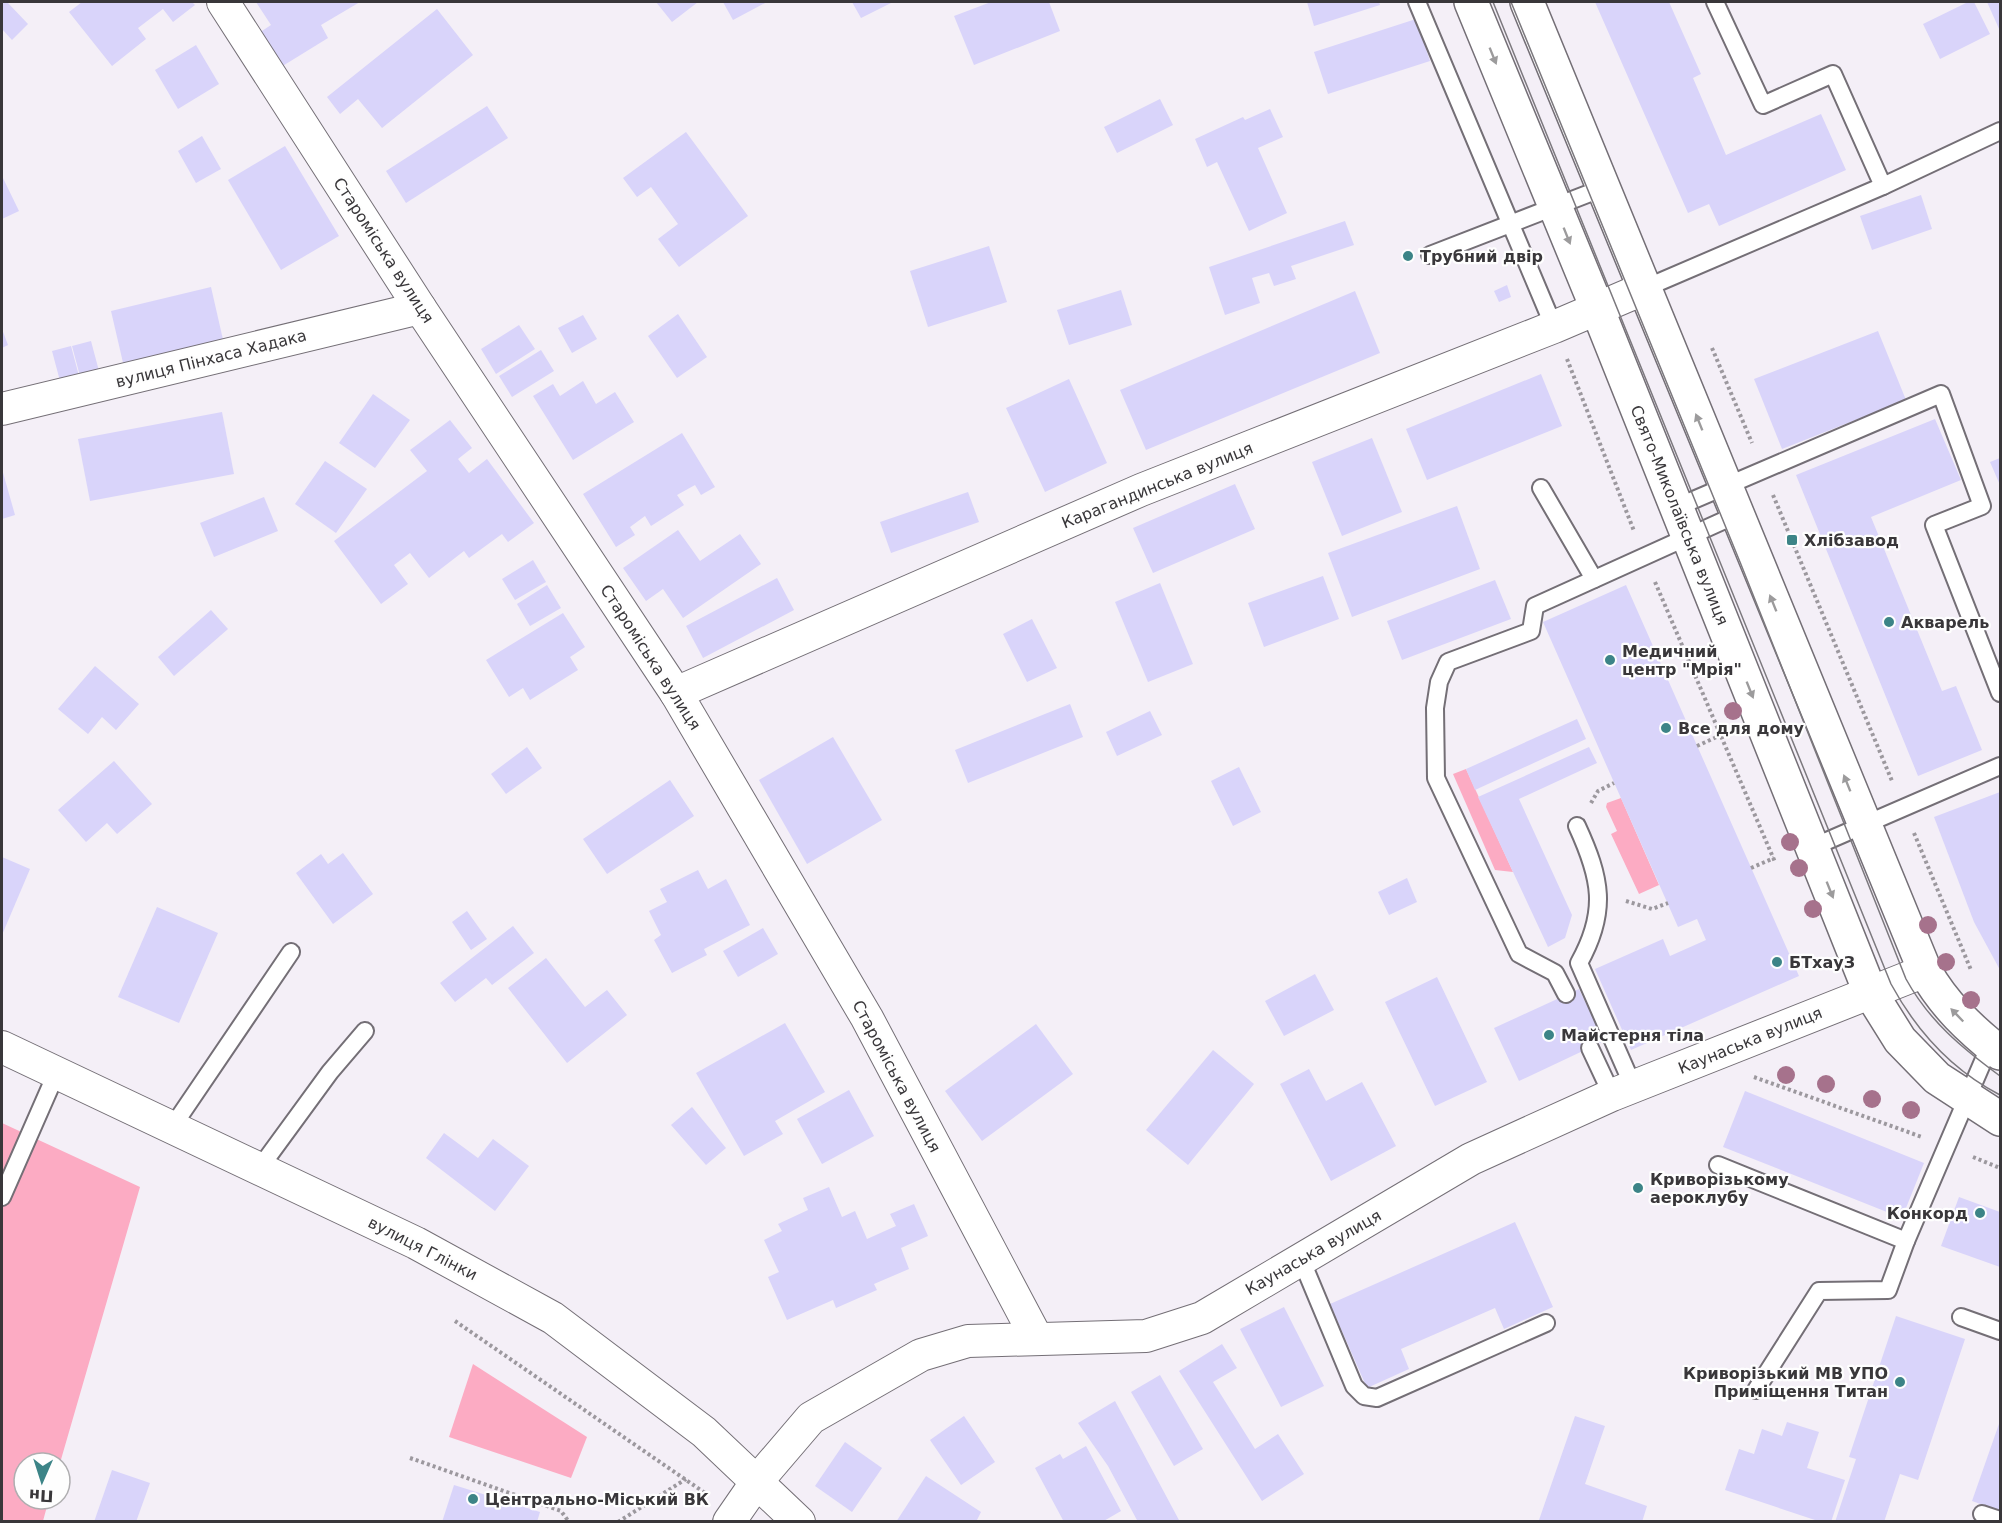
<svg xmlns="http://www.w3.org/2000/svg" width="2002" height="1523" font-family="'DejaVu Sans',sans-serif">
  <rect width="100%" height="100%" fill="#f4eff7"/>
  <g fill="#fcabc3">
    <polygon points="1466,769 1513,872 1495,870 1453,774"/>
    <polygon points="1621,798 1659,885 1639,894 1611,834 1617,831 1606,807 1607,803"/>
    <polygon points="2,1123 140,1187 60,1463 24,1463 24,1499 49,1499 43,1521 2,1522"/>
    <polygon points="473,1364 587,1437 571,1478 449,1437"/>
  </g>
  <g fill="#d9d4fa">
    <polygon points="7,2 28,24 12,40 2,29 2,3"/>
    <polygon points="82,2 192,2 195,5 173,22 163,9 138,28 146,39 112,66 69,12"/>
    <polygon points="256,2 360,2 321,25 328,38 281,67 259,33 271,25"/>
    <polygon points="656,2 698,2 672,22"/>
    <polygon points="723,2 767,2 733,20"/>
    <polygon points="852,2 893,2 861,18"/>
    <polygon points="991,2 1049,2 1060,31 974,65 954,16"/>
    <polygon points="1307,2 1379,2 1380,5 1314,26"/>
    <polygon points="1595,2 1669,2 1701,74 1693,78 1726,155 1821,114 1846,170 1719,226 1709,204 1688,213"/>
    <polygon points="1968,2 1974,2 1990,34 1940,59 1923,24"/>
    <polygon points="1987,2 2000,2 2000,31"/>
    <polygon points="437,9 473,55 382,128 358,99 340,114 327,97"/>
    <polygon points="1416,19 1430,61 1328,94 1314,52"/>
    <polygon points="196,45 219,84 178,109 155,70"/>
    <polygon points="1160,99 1173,125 1117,153 1104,127"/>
    <polygon points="487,106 508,138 406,203 386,171"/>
    <polygon points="1270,109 1283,137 1258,148 1287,213 1249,231 1217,162 1207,167 1195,139 1243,117 1245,120"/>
    <polygon points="686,132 748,216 679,267 658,239 678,224 651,187 637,197 623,178"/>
    <polygon points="202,136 221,169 196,183 178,151"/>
    <polygon points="285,146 339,236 281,270 228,180"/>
    <polygon points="2,176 19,211 2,219"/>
    <polygon points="1921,195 1932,229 1872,250 1860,216"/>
    <polygon points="1345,221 1354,245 1291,266 1296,279 1274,286 1269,273 1252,278 1260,303 1225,315 1209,267"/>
    <polygon points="989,246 1007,302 928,327 910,271"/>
    <polygon points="1507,285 1511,297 1499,302 1494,291"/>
    <polygon points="211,287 224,344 124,367 111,311"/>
    <polygon points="1121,290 1132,325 1069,345 1057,310"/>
    <polygon points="1355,291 1380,353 1146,450 1120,390"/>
    <polygon points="678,314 707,357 677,378 648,336"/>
    <polygon points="583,315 597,339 572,353 558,328"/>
    <polygon points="519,325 535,349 496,374 481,349"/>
    <polygon points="2,329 8,345 2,348"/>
    <polygon points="1878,331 1906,400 1782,449 1754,379"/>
    <polygon points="91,341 99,371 80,376 72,346"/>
    <polygon points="71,346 79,376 60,381 52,351"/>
    <polygon points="541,350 554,371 512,397 499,376"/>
    <polygon points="1541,374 1562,426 1427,480 1406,429"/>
    <polygon points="1069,379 1107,463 1045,492 1006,408"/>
    <polygon points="583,381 596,404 615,392 634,422 573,460 533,396 553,384 560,396"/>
    <polygon points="373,394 410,420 375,468 339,443"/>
    <polygon points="222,412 234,474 90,501 78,439"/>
    <polygon points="1935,419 1961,480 1871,517 1942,691 1956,686 1982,750 1918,776 1796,475"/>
    <polygon points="450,420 472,448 458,459 469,473 487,459 534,523 508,542 502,534 469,558 464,551 429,578 410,553 394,565 408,584 381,604 334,541 427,471 410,450"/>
    <polygon points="682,433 715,487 701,495 695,485 677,495 684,505 651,526 645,516 630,527 635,535 616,547 583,494"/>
    <polygon points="1372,438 1402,512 1342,536 1312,462"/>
    <polygon points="2000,458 2000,485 1990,462"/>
    <polygon points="325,461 367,489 336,533 295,504"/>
    <polygon points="2,469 15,515 2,519"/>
    <polygon points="1235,484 1255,529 1153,573 1133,528"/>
    <polygon points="968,492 979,522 891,553 880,522"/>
    <polygon points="264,497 278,531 214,557 200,523"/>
    <polygon points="1457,506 1480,569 1352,617 1328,553"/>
    <polygon points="678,530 700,561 740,534 761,564 683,618 663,589 646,601 623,568"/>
    <polygon points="533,560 546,582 515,600 502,579"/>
    <polygon points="1323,576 1339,619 1264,647 1248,603"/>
    <polygon points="777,578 794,610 703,658 686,626"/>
    <polygon points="1495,580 1511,619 1402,660 1387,621"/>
    <polygon points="1160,583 1193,664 1148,682 1115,602"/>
    <polygon points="547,585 561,608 530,626 517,604"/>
    <polygon points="1626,585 1799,976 1631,1050 1595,969 1663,939 1670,956 1706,940 1697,919 1678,927 1543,622"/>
    <polygon points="211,610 228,629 174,676 158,657"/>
    <polygon points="563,613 585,647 570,657 578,670 530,700 523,688 509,697 486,660"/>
    <polygon points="1032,619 1057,668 1027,682 1003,634"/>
    <polygon points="95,666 139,704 116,730 102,717 88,734 58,709"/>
    <polygon points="1070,704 1083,737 968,783 955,750"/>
    <polygon points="1150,711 1162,735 1117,756 1106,732"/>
    <polygon points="1577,719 1586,739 1475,790 1466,769"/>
    <polygon points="833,737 882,820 807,864 759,780"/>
    <polygon points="527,747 542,768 506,794 491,774"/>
    <polygon points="1589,747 1597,763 1519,799 1572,915 1565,938 1548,947 1478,797"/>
    <polygon points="114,761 152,804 117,834 107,823 86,842 58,810"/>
    <polygon points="1239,767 1261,812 1233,826 1211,781"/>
    <polygon points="670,780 694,816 607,874 583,839"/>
    <polygon points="2000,792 2000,970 1974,922 1934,817"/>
    <polygon points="343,853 373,894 333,924 296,873 321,854 328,864"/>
    <polygon points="2,857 30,869 2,935"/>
    <polygon points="698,870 708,889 726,879 750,925 704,949 707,955 672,973 654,940 661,935 649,911 667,902 660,889"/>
    <polygon points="1407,878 1417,902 1389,915 1378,892"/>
    <polygon points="157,907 218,933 179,1023 118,997"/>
    <polygon points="467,911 487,939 471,950 452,922"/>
    <polygon points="513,926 534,953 492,985 486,978 455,1002 440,983"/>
    <polygon points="763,928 778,954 738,977 723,951"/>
    <polygon points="546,958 585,1007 607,990 627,1015 567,1063 508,988"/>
    <polygon points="1315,974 1334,1010 1284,1036 1265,1001"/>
    <polygon points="1437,977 1487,1082 1435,1106 1385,1002"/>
    <polygon points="1579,989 1604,1041 1519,1081 1494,1028"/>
    <polygon points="785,1023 825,1092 775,1121 783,1134 744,1156 696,1073"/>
    <polygon points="1036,1024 1073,1074 982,1141 945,1091"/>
    <polygon points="1213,1050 1254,1084 1188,1165 1146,1130"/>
    <polygon points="1309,1069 1326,1101 1362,1082 1396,1146 1331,1181 1280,1084"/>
    <polygon points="849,1090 874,1136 822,1164 797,1119"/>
    <polygon points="1745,1091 1924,1163 1902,1218 1723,1147"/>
    <polygon points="692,1107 726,1148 706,1165 671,1125"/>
    <polygon points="444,1133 478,1158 493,1139 529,1166 495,1211 426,1158"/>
    <polygon points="829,1187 842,1217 855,1211 867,1239 896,1226 890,1214 914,1204 928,1236 901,1248 909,1269 874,1284 877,1290 836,1308 833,1300 787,1320 768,1277 779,1272 764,1240 782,1231 778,1224 808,1210 803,1198"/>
    <polygon points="1959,1197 2000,1212 2000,1267 1941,1246"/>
    <polygon points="1515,1222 1553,1307 1504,1329 1495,1308 1401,1349 1409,1369 1367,1388 1330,1304"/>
    <polygon points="1284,1307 1324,1386 1281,1407 1240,1329"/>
    <polygon points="1896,1316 1965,1339 1918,1480 1900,1474 1884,1522 1835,1522 1856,1459 1849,1457"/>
    <polygon points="1222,1344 1237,1368 1213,1382 1255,1449 1278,1434 1304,1474 1262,1501 1179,1371"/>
    <polygon points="1160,1375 1203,1449 1174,1466 1131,1392"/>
    <polygon points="1115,1401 1141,1449 1180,1522 1138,1522 1108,1466 1078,1423"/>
    <polygon points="964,1416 995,1462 961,1485 930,1440"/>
    <polygon points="1575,1416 1605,1426 1585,1484 1647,1506 1642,1522 1539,1520"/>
    <polygon points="2000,1421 2000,1511 1972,1501"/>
    <polygon points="1787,1422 1819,1432 1807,1468 1845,1480 1831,1522 1821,1522 1725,1490 1739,1449 1754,1454 1762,1429 1782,1436"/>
    <polygon points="845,1442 882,1468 852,1512 815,1486"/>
    <polygon points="1086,1446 1121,1511 1102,1522 1064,1522 1035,1468 1060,1454 1063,1459"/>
    <polygon points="112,1470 150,1483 136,1522 94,1522"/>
    <polygon points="926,1476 981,1512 976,1522 896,1522"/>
    <polygon points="454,1485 540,1512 537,1522 442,1522"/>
  </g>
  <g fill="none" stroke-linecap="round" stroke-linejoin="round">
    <defs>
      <g id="lane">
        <polyline points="1417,2 1554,327"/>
        <polyline points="1883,186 2000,131"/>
        <polyline points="1430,255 1603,188"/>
        <polyline points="1643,289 1883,186 1833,74 1763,105 1715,2"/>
        <polyline points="1541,488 1594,579"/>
        <polyline points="1677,507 1941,394 1982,506 1934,525 2000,693"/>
        <path d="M1577 826C1601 878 1608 911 1579 963L1633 1086"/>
        <polyline points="1813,847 2000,766"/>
        <polyline points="1566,994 1555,973 1519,954 1436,778 1435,708 1439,682 1448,662 1531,631 1535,606 1736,515"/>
        <polyline points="1590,1048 1612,1095"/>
        <polyline points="173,1126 291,952"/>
        <polyline points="1718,1165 1906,1241"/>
        <polyline points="259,1169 330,1072 365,1031"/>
        <polyline points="2,1197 56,1074"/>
        <polyline points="1301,1259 1354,1386 1364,1396 1377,1398 1546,1323"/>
        <polyline points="1961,1317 2000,1331"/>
        <polyline points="1756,1390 1819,1291 1888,1290 1906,1241 1990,1045"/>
        <polyline points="1982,1514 2000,1520"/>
      </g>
      <g id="street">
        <polyline points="223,2 420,308 676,693 867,1018 1036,1337"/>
        <polyline points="2,409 420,308"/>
        <polyline points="676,693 1141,490 1554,327 1643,289"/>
        <polyline points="2,1047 416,1243 553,1318 704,1432 799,1522"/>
        <polyline points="729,1522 758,1480 811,1418 921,1355 968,1341 1146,1336 1202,1318 1471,1159 1612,1095 1925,971"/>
      </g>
      <g id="secondary">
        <polyline points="1471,2 1597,308 1870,992 1900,1040 1937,1078 2000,1119"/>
        <path d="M1527 2 1925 971C1944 1005 1970 1029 2000 1053"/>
      </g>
    </defs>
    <use href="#lane" stroke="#746f76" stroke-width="20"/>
    <use href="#street" stroke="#746f76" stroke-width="34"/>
    <use href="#secondary" stroke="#746f76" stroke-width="36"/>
    <g stroke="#9c989e" stroke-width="4" stroke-dasharray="3 3" stroke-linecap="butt">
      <polyline points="1712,348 1752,443"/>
      <polyline points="1567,359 1634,531"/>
      <polyline points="1773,495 1892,781"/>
      <polyline points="1655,582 1775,862"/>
      <polyline points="1697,746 1721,735"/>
      <polyline points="1591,803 1598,791 1614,783"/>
      <polyline points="1914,833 1971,970"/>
      <polyline points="1751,868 1774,858"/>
      <polyline points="1626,901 1652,909 1668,903"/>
      <polyline points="1754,1077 1922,1137"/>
      <polyline points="1973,1157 2000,1168"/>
      <polyline points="455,1321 705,1493"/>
      <polyline points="410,1458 561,1511 569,1522"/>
      <polyline points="618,1522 686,1479"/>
    </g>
    <use href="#lane" stroke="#fff" stroke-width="16"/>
    <use href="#street" stroke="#fff" stroke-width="32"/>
    <use href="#secondary" stroke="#fff" stroke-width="33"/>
    <g stroke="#7c797e" stroke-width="1.5">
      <path d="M1493 2 1891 984C1917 1032 1952 1070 2000 1095"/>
      <path d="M1511 2 1740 562 1906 979C1929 1021 1962 1048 2000 1076"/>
    </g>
  </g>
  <g fill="#a6728c">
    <circle cx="1733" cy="711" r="9"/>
    <circle cx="1790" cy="842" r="9"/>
    <circle cx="1799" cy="868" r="9"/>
    <circle cx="1813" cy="909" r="9"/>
    <circle cx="1928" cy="925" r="9"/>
    <circle cx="1946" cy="962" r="9"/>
    <circle cx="1971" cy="1000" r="9"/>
    <circle cx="1786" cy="1075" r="9"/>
    <circle cx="1826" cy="1084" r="9"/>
    <circle cx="1872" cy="1099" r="9"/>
    <circle cx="1911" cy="1110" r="9"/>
  </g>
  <defs><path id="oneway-solid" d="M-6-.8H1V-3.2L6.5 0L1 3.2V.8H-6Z" transform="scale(1.5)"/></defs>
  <g fill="#9c9b9c">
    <use href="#oneway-solid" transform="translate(1493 56) rotate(68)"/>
    <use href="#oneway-solid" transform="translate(1567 236) rotate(68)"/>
    <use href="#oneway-solid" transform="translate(1699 422) rotate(-112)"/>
    <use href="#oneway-solid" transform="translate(1773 603) rotate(-112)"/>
    <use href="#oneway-solid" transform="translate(1750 690) rotate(68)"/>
    <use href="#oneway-solid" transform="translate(1847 783) rotate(-112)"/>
    <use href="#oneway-solid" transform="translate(1830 890) rotate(68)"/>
    <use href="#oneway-solid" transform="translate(1957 1015) rotate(-134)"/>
  </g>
  <g fill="#3c8487" stroke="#fefefe" stroke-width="2">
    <circle cx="1408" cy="256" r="6"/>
    <rect x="1786" y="534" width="12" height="12" rx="3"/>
    <circle cx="1889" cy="622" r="6"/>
    <circle cx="1610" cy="660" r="6"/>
    <circle cx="1666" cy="728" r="6"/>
    <circle cx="1777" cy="962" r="6"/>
    <circle cx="1549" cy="1035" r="6"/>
    <circle cx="1638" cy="1188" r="6"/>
    <circle cx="1980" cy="1213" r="6"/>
    <circle cx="1900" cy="1382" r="6"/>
    <circle cx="473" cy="1499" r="6"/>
  </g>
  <g text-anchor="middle" stroke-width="4.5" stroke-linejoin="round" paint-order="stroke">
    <g font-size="16" fill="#39373a" stroke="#fefefe">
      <text transform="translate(384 250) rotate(57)" y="6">Староміська вулиця</text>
      <text transform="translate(211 358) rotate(-14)" y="6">вулиця Пінхаса Хадака</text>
      <text transform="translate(1157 485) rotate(-22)" y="6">Карагандинська вулиця</text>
      <text transform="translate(1680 515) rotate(68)" y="6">Свято-Миколаївська вулиця</text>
      <text transform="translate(651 657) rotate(57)" y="6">Староміська вулиця</text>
      <text transform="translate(1750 1040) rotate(-22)" y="6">Каунаська вулиця</text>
      <text transform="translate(897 1076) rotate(62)" y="6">Староміська вулиця</text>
      <text transform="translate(423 1248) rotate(27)" y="6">вулиця Глінки</text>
      <text transform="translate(1313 1252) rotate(-30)" y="6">Каунаська вулиця</text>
    </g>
    <g font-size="16" font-weight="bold" fill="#39373a" stroke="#fefefe" text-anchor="start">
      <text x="1420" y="262">Трубний двір</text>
      <text x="1804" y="546">Хлібзавод</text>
      <text x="1901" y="628">Акварель</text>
      <text x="1622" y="657">Медичний<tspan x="1622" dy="18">центр "Мрія"</tspan></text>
      <text x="1678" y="734">Все для дому</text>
      <text x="1789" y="968">БТхауЗ</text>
      <text x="1561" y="1041">Майстерня тіла</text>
      <text x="1650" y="1185">Криворізькому<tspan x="1650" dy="18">аероклубу</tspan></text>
      <text x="1968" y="1219" text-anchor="end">Конкорд</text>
      <text x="1888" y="1379" text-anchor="end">Криворізький МВ УПО<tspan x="1888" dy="18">Приміщення Титан</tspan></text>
      <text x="485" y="1505">Центрально-Міський ВК</text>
    </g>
  </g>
  <rect width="2002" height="1523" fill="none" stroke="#39373a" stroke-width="6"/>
  <g transform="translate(42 1481) rotate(183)"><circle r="28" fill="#fefefe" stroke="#afaeb0" stroke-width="1.5"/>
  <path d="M0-4.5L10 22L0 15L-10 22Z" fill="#3c8487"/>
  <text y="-9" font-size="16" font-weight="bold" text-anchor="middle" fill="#39373a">Пн</text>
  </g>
</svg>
